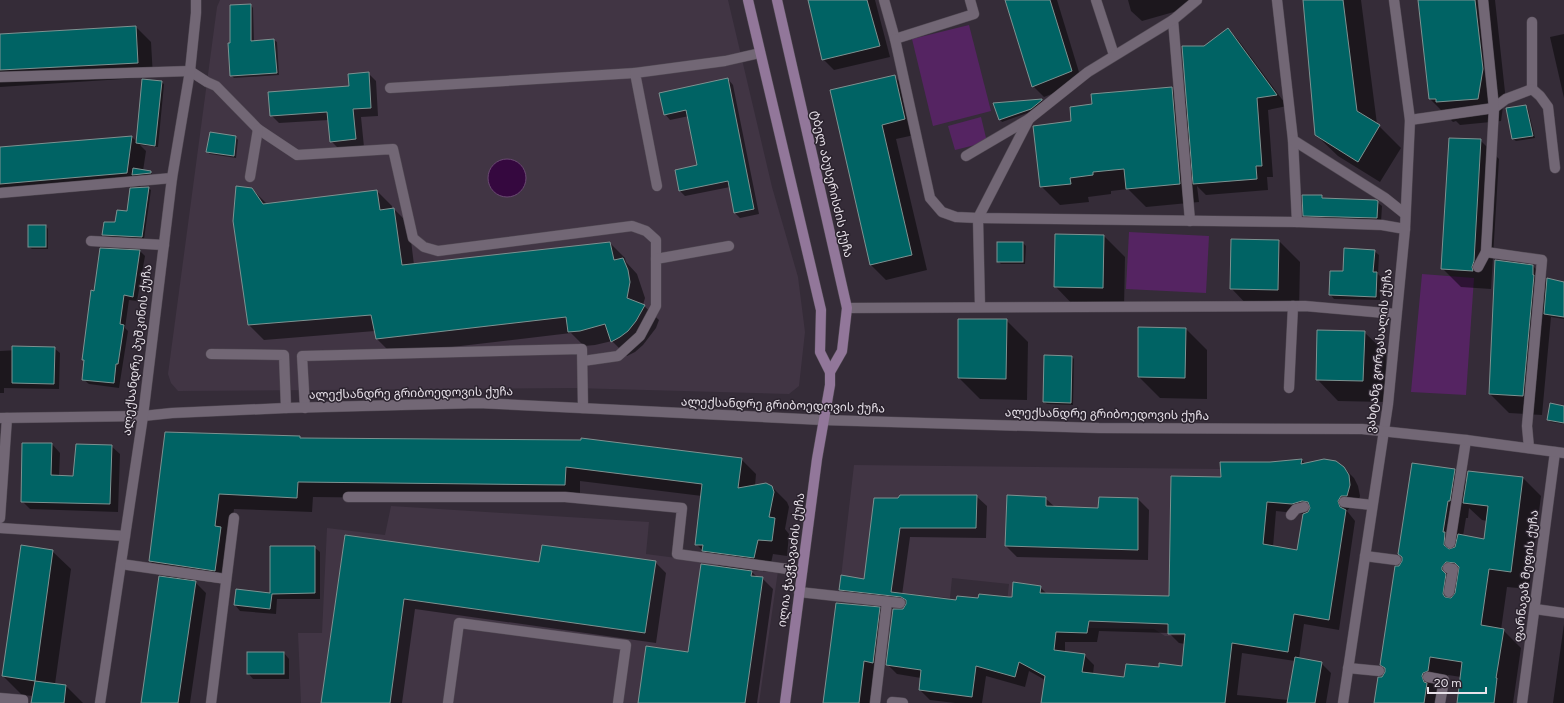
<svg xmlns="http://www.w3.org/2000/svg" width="1564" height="703" font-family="Figtree,'Noto Sans Georgian',sans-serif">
  <rect width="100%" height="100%" fill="#352c38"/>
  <g fill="#413544">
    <polygon points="220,0 728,0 772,187 798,277 805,332 799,386 789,394 574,388 178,391 171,383 168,374 217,7"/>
    <polygon points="854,465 1221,469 1219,636 1165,636 1154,629 1088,628 1048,622 1005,620 1009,584 952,578 950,598 840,586"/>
    <polygon points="391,506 649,522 646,554 778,571 759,703 301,703 298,633 322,633 327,528 385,535"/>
  </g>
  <g fill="#552462">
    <polygon points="969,25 991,111 933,126 912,39"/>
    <polygon points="981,117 987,142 955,150 948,126"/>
    <polygon points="1129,232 1209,236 1206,293 1126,289"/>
    <polygon points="1422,274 1474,278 1466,395 1411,392"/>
  </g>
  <circle fill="#35083f" stroke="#6a4972" cx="507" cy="178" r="19"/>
  <g fill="#0007" fill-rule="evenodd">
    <polygon points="809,0 875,0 890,57 834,70 823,59"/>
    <polygon points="1006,0 1057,0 1082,82 1044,97 1033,86"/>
    <polygon points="1128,0 1193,0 1195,6 1142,21 1131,11"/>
    <polygon points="1304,0 1361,0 1377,124 1401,148 1380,182 1338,156 1316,135"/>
    <polygon points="1419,0 1495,0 1505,92 1501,121 1460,125 1456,121 1453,122 1430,99"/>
    <polygon points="251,5 253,8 254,42 274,40 277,42 279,75 234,78 231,75 231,44"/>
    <polygon points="136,27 151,42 153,77 0,87 0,36"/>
    <polygon points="1228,29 1239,41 1287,106 1268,110 1273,177 1267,177 1268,190 1206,195 1197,186 1199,202 1146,207 1128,189 1111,191 1111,194 1088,197 1089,202 1060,205 1041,186 1072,122 1093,105 1172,88 1188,104 1204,47"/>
    <polygon points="1564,34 1564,98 1550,37"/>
    <polygon points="368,73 376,81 378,116 361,117 364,147 339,149 331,141 329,120 279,123 271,115 350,87"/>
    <polygon points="894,76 909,91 919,134 896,139 927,270 886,280 871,265 831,91"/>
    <polygon points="728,79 733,85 759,214 740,218 735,213 730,187 685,196 680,191 676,170 699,166 689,116 670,120 665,114"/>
    <polygon points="161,82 164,84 158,147 140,145 146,151 143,171 150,172 153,175 142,176 140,188 148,188 151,190 144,239 106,237 103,235 128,212 131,187 0,198 0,148 132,137 137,142"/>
    <polygon points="1041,100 1044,103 1033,111 1002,122 1000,119"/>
    <polygon points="1526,106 1528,109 1535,138 1516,141 1513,139 1508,109"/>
    <polygon points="236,137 238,140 236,158 210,154 207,152"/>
    <polygon points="1480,140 1499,159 1491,289 1461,287 1442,268"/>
    <polygon points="252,189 267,204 377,191 392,206 392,210 394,209 409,224 414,265 610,243 625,258 626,262 637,274 645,298 643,305 659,320 656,328 643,345 635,352 627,356 612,341 595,345 584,346 571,333 392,354 377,339 375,331 264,340 249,325"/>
    <polygon points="1322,196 1325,200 1377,202 1382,206 1381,222 1309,220 1304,215"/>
    <polygon points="46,226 48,229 48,249 32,249 29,247"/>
    <polygon points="1104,236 1125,257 1124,309 1076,308 1055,286"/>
    <polygon points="1278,240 1300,262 1299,311 1252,310 1231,288"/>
    <polygon points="998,243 1023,243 1026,246 1025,264 1001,264 998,261"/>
    <polygon points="140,251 145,256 137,301 129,300 125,328 128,331 119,388 89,384 83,379 85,362 83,359 95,292"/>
    <polygon points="1374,251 1379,255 1378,274 1381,277 1380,300 1334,299 1330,294 1344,272"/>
    <polygon points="1533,266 1548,281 1564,283 1564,319 1551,317 1542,415 1509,413 1490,394"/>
    <polygon points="1006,320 1028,342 1027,400 980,399 959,378"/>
    <polygon points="1186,329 1207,350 1207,399 1160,398 1139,377"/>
    <polygon points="1364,332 1386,353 1385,402 1338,401 1317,379"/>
    <polygon points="54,348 60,353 59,389 4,388 4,393 0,393 0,351"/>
    <polygon points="1072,357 1074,359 1073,405 1047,404 1044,402"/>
    <polygon points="1564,407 1564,424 1551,422 1548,419"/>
    <polygon points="166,433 300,437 301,439 741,459 756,474 755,486 772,487 787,502 789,507 785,529 789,534 787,556 773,554 769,572 750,570 758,578 762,578 773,589 757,703 639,703 689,653 720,567 696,544 702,496 580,481 580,500 313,497 312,512 234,509 230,537 230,585 193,580 206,593 190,703 142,703 167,578 150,561"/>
    <polygon points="52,444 60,453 59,476 74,477 111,446 120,454 118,512 30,509 22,501"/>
    <path d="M1302 460 1305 464 1343 467 1354 478 1358 486 1360 496 1357 506H1351L1347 511 1355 521 1339 630 1304 624 1299 659 1321 663 1331 673 1326 703H1042L1045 680 1029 671 1025 687 986 676 982 703H955L930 700 920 690 921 678 897 674 887 664 903 610 906 606 850 600 840 589 865 580 875 499 976 496 987 506 986 538 910 537 902 595 957 601 1012 597 1040 587 1047 594 1170 597 1222 478 1270 463ZM1276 511 1304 514 1297 551 1273 547ZM1099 631 1169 633 1179 643 1185 644 1183 667 1159 668 1125 678 1093 674 1094 665 1084 655 1065 653V642H1097ZM1242 653 1295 661 1289 700 1237 695Z"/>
    <path d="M1454 470 1467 483 1523 478 1541 496 1529 589 1507 587 1501 630H1503L1521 648 1513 703H1458L1461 677 1448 675 1444 703H1375L1383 678 1386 672V669L1381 664 1399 567ZM1469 508 1482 520 1487 521 1485 540 1463 536 1466 518H1468Z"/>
    <polygon points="1045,498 1055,507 1099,509 1138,499 1149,510 1148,560 1017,557 1006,546"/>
    <polygon points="346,536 540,563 655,562 666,573 656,643 415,609 402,703 322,703"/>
    <polygon points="314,547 320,552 320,599 277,599 276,614 240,611 235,605 237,590 271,594"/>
    <polygon points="52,551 71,569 55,684 66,686 83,703 32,703 33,696 22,695 3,676"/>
    <polygon points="879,608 889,618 874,671 870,703 824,703"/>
    <polygon points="1564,624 1564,703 1553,703"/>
    <polygon points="284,653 289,659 289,679 253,679 248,673"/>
  </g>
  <g fill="#006364" stroke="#7d9291" fill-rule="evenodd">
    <polygon points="808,0 867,0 880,46 822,60"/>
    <polygon points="1005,0 1050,0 1072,71 1032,87"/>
    <polygon points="1303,0 1343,0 1357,111 1380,125 1358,162 1315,135"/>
    <polygon points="1418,0 1475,0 1483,69 1478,99 1436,102 1436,99 1429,99"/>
    <polygon points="251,4 251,41 274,39 277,73 230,76 228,43 230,43 230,5"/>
    <polygon points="136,26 138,63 0,70 0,34"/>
    <polygon points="1228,28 1277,95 1257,98 1262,166 1256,166 1257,179 1193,184 1182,46 1204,46"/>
    <polygon points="369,72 371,108 353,109 356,139 330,142 327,112 270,116 268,92 349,86 348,74"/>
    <polygon points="895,75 905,119 882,125 912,255 870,265 830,90"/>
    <polygon points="728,78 754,209 734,213 728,181 679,191 675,170 697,165 686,110 664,115 659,93"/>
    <polygon points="142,79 162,81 155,146 136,143"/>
    <polygon points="1172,87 1180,184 1126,189 1124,169 1093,172 1093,175 1070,178 1071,184 1040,187 1033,126 1071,121 1070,107 1092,104 1091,94"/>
    <polygon points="1042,99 1042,100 1031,109 999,120 993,103"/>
    <polygon points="1526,105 1533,136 1512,139 1506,108"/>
    <polygon points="210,132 236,136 234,156 206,152"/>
    <polygon points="132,136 127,173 0,184 0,147"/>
    <polygon points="1449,138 1481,139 1474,261 1472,267 1473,271 1441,269"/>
    <polygon points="133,168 151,171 151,173 132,175"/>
    <polygon points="236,186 252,188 263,204 377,190 380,210 394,208 402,265 610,242 614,260 623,258 628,270 630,282 627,298 645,305 636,321 628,331 620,337 611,342 605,324 580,331 568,332 566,317 376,339 371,315 248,325 233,221"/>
    <polygon points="149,187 142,237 102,235 104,222 115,222 117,210 127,211 130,188"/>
    <polygon points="1302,195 1322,195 1322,198 1376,200 1378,201 1377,218 1303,216"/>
    <rect x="28" y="225" width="18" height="22"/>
    <polygon points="1055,234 1104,235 1103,288 1054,287"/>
    <polygon points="1231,239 1279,240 1278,290 1230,289"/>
    <rect x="997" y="242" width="26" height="20"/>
    <polygon points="100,248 140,250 133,297 124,295 120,324 124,325 118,364 116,364 114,383 82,380 84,360 82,360 91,290 94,291"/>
    <polygon points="1344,248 1375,250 1373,272 1377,272 1376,297 1329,295 1330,271 1343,271"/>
    <polygon points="1495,260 1533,265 1533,275 1534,275 1523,396 1489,394"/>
    <polygon points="1547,278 1564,282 1564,317 1544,314"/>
    <polygon points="958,319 1007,319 1006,379 958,378"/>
    <polygon points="1138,327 1186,328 1185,378 1138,377"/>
    <polygon points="1317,330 1365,331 1363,381 1316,380"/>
    <polygon points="12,346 55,347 54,384 12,383"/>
    <polygon points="1044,355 1072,356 1071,403 1043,402"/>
    <polygon points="1550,403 1564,406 1564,423 1547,420"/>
    <polygon points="165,432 300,436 300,438 581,440 581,438 742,458 738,488 766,483 772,486 774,492 769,517 775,518 772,541 758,540 754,558 702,551 703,545 695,545 702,484 566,467 565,485 298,482 297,498 219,494 215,526 221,527 215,571 149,561"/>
    <polygon points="22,443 52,443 51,475 73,476 76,444 112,445 110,504 21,502"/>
    <path d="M1302 459 1301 464 1324 459 1336 461 1344 467 1349 475 1350 485 1347 496H1341L1338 501 1340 507 1346 510 1329 620 1294 614 1288 652 1232 643 1225 703H1041L1045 676 1019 662 1015 677 976 666 972 697 919 690 921 670 886 665 893 609H903L906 604V600L901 597 839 590 841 575 864 579 874 498H898L900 495H977L976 528H900L891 592 956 600 957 596 978 598 979 594 1009 597H1012L1013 582 1041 586 1040 593 1169 596 1171 476 1221 477 1220 462H1270ZM1302 501 1308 502 1310 508 1308 512 1303 514 1297 550 1263 544 1267 502 1292 504ZM1089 621 1168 624V634H1185L1182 666 1159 663V667L1126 664 1124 677 1082 672 1085 654 1054 650 1056 632 1087 633Z"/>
    <path d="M1412 463 1455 469 1450 501H1448L1443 532H1445L1444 545 1449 549 1455 547 1458 534 1484 539 1488 506 1463 503 1468 471 1523 477 1511 572 1489 569 1481 625 1504 629 1496 678H1497L1494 703H1457L1462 662 1430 657 1428 671 1423 673 1422 676 1424 682 1427 683 1424 703H1374L1378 677H1382L1385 672V668L1380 665 1395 566H1399L1402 561V557L1398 554ZM1446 562 1455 563 1459 567 1455 593 1451 598 1445 597 1443 594 1446 574 1442 570V567Z"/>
    <polygon points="1007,495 1046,497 1046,506 1098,508 1099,497 1138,498 1138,550 1005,546"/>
    <polygon points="345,535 539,562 542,545 656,561 645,633 404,599 390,703 321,703"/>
    <polygon points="21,545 53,550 35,681 2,676"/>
    <polygon points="270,546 315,546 315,593 272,594 270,609 234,605 236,589 270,593"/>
    <polygon points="701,564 752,571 751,576 763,577 745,703 638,703 646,646 688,652"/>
    <polygon points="159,576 196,581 178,703 141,703"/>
    <polygon points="836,603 880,607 873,663 864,661 859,703 823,703"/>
    <rect x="247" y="652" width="37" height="22"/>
    <polygon points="1295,657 1322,662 1315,703 1287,703"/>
    <polygon points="35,681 66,685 64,703 31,703"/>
  </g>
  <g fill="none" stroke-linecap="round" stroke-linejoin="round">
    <defs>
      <g id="service">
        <polyline points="884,0 895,39 974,14 970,0"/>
        <polyline points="1096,0 1114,55"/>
        <polyline points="1277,0 1293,140 1297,222"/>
        <polyline points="1173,20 1190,221"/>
        <polyline points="1532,22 1532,89"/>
        <polyline points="895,39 930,198 942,212 956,217 978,218 1297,222 1382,225 1405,229"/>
        <polyline points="0,77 190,71 207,82 216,86 258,129 297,155 393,149 413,238 424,247 438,251 632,226 646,231 656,240 656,259"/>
        <polyline points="390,88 635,73"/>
        <polyline points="1410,120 1494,108 1506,99 1532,89 1540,96 1548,107 1555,168"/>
        <polyline points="1293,140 1385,198 1405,214"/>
        <polyline points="966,156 1029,119 1088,72 1173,20 1197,0"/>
        <polyline points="250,177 258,129"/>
        <polyline points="657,186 635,73 725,61 760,53"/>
        <polyline points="0,193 172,178"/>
        <polyline points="91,241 164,245"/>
        <polyline points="1486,252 1542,260 1527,426 1529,448"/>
        <polyline points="1478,267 1486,252 1494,108 1483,0"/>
        <polyline points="980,307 978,218 1029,119"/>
        <polyline points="847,308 1305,306 1396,314"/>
        <polyline points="211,354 284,355 286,408"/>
        <polyline points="583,361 618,356 640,336 656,306 656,259 729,246"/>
        <polyline points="1289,388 1293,306"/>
        <polyline points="305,408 302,356 582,349 583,408"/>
        <polyline points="348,497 565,497 682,508 677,554 802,571"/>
        <polyline points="1344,502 1372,505"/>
        <polyline points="1291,515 1296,509 1304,507"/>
        <polyline points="0,518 7,418"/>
        <polyline points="0,528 125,536"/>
        <polyline points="1450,543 1466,440"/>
        <polyline points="1365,556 1396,560"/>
        <polyline points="121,564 226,579"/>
        <polyline points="1448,568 1453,569 1449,592"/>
        <polyline points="799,592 900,603"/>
        <polyline points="1535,609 1564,613"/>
        <polyline points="1348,668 1379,671"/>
        <polyline points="1428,677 1444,680 1440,703"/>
        <polyline points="0,698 23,700 23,703"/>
        <polyline points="211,703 234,518"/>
        <polyline points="448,703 459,623 626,645 618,703"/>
        <polyline points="875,703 887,602"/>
      </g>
      <g id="minor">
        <polyline points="0,418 143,416 172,413 286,408 478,403 823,420"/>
        <polyline points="892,702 903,703"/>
        <polyline points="1343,703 1388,404 1405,229 1410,120 1394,0"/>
        <polyline points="1522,703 1555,452"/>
      </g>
      <g id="tertiary">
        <polyline points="823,420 1099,428 1362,429 1466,440 1564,453"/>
        <polyline points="100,703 143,416 172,178 190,71 196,13 196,0"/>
      </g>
      <g id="secondary">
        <polyline points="748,0 821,310 820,352 830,372"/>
        <polyline points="777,0 847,308 842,351 830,372 830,385 817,459 785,703"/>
      </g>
    </defs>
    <use href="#service" stroke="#524a54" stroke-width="11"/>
    <use href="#minor" stroke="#524a54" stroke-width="11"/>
    <use href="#tertiary" stroke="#524a54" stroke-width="11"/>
    <use href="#secondary" stroke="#524a54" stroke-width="11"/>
    <use href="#service" stroke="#726775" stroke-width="10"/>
    <use href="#minor" stroke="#726775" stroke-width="10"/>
    <use href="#tertiary" stroke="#726775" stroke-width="10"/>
    <use href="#secondary" stroke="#92779a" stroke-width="10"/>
  </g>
  <g text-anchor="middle" stroke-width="3" stroke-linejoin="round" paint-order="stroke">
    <g font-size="12" fill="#e7e1e9" stroke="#2b232e">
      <text transform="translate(832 184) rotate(77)" y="4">ტბელ აბუსერისძის ქუჩა</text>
      <text transform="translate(137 350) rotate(-83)" y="4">ალექსანდრე პუშკინის ქუჩა</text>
      <text transform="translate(1379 351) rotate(-84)" y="4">ვახტანგ გორგასალის ქუჩა</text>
      <text transform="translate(411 393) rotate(-1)" y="4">ალექსანდრე გრიბოედოვის ქუჩა</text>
      <text transform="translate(783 405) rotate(2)" y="4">ალექსანდრე გრიბოედოვის ქუჩა</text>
      <text transform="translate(1107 414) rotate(1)" y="4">ალექსანდრე გრიბოედოვის ქუჩა</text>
      <text transform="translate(791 560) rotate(-82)" y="4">ილია ჭავჭავაძის ქუჩა</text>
      <text transform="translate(1526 576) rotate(-83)" y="4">ფარნავაზ მეფის ქუჩა</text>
    </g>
  </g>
  <path d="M1428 687v6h58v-6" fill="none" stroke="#e7e1e9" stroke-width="2"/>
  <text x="1434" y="687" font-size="12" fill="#e7e1e9" stroke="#2b232e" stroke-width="3" paint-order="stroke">20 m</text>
</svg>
